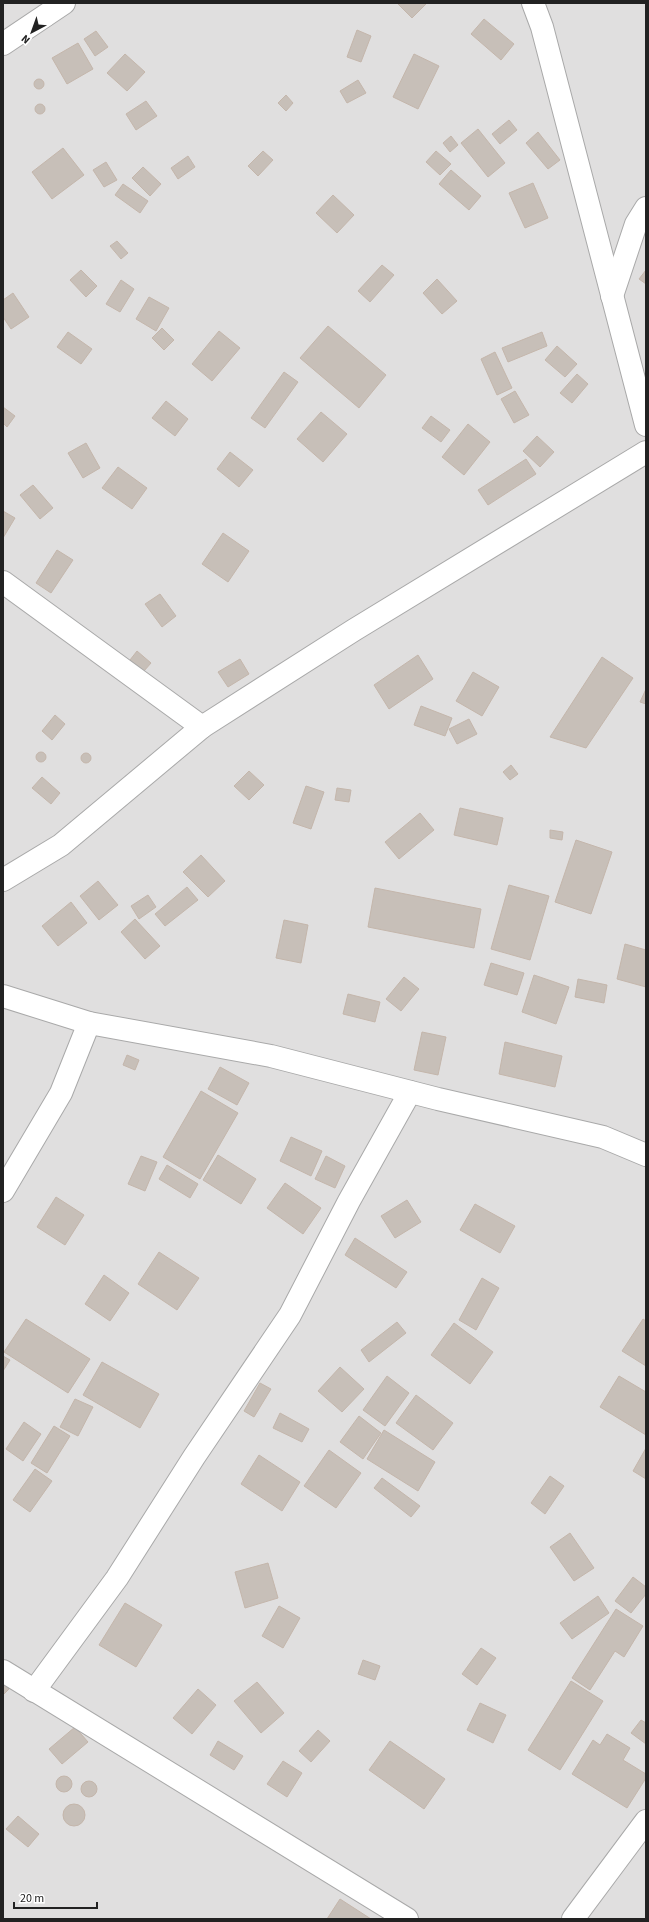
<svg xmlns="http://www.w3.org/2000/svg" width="649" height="1922" font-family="'Source Sans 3',sans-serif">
  <rect width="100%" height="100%" fill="#f2efe9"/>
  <rect fill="#e0dfdf" x="3" y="3" width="643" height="1916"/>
  <g fill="#c7bfb8" stroke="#c4b6ab">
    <polygon points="397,3 427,3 412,18"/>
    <polygon points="484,19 514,44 501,60 471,34"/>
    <polygon points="357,30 371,36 361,62 347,57"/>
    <polygon points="96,31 108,47 95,56 84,39"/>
    <polygon points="78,43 93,69 67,84 52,58"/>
    <polygon points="125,54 145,72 127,91 107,73"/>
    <polygon points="414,54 439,66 418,109 393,97"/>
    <circle cx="39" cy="84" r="5"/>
    <polygon points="358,80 366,93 347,103 340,91"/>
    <polygon points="286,95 293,103 286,111 278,103"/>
    <polygon points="146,101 157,116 136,130 126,114"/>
    <circle cx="40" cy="109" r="5"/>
    <polygon points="509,120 517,130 500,144 492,134"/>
    <polygon points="478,129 505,163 488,177 461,143"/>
    <polygon points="538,132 560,160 548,169 526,143"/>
    <polygon points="451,136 458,145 450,152 443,143"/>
    <polygon points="63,148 84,175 52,199 32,172"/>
    <polygon points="263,151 273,160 258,176 248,166"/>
    <polygon points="436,151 451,164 440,175 426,162"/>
    <polygon points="188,156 195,167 178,179 171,168"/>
    <polygon points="106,162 117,180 104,187 93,170"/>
    <polygon points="143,167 161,184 150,196 132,178"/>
    <polygon points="451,170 481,196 469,210 439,184"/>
    <polygon points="533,183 548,218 525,228 509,193"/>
    <polygon points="123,184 148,201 140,213 115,195"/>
    <polygon points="333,195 354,215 337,233 316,213"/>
    <polygon points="117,241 128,253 121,259 110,246"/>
    <polygon points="382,265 394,275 370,302 358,291"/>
    <polygon points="81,270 97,286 86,297 70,280"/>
    <polygon points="646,270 646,284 639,279"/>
    <polygon points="437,279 457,301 442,314 423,293"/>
    <polygon points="121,280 134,289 120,312 106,304"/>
    <polygon points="13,293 29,317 11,329 3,317 3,300"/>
    <polygon points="149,297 169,308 156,331 136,319"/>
    <polygon points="328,326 386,375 359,408 300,358"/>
    <polygon points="162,328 174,340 164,350 152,338"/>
    <polygon points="219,331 240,348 212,381 192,364"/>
    <polygon points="68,332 92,349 81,364 57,347"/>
    <polygon points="542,332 547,346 508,362 502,348"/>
    <polygon points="557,346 577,364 565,377 545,360"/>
    <polygon points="495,352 512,388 497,395 481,359"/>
    <polygon points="284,372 298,382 265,428 251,418"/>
    <polygon points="577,374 588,384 572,403 560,393"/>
    <polygon points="515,391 529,415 514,423 501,399"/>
    <polygon points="166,401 188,419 175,436 152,418"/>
    <polygon points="3,407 15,416 7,427 3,423"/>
    <polygon points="321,412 347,434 323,462 297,439"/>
    <polygon points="431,416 450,430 441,442 422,428"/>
    <polygon points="468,424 490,442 464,475 442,457"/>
    <polygon points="537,436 554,452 540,467 523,451"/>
    <polygon points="86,443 100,468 83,478 68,453"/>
    <polygon points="230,452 253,470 239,487 217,469"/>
    <polygon points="526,459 536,474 488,505 478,490"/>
    <polygon points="118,467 147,488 132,509 102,488"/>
    <polygon points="33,485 53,508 40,519 20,495"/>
    <polygon points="3,511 15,518 3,538"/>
    <polygon points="223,533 249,551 228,582 202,564"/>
    <polygon points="57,550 73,560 51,593 36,583"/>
    <polygon points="160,594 176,616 162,627 145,604"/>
    <polygon points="137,651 151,663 144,671 130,660"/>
    <polygon points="418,655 433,679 389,709 374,685"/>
    <polygon points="602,657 633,678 586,748 550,737"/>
    <polygon points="240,659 249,674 228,687 218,672"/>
    <polygon points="473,672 499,687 482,716 456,701"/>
    <polygon points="646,689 646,704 640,702"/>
    <polygon points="421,706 452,718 445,736 414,725"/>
    <polygon points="55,715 65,724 52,740 42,731"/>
    <polygon points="469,719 477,734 457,744 449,729"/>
    <circle cx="41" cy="757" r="5"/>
    <circle cx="86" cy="758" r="5"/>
    <polygon points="511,765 518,774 510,780 503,772"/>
    <polygon points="249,771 264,785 249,800 234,786"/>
    <polygon points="42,777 60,793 51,804 32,788"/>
    <polygon points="306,786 324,792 311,829 293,823"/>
    <polygon points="337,788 351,790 349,802 335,800"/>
    <polygon points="460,808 503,818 497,845 454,835"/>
    <polygon points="420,813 434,830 399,859 385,842"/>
    <polygon points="550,830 563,832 562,840 550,838"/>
    <polygon points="576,840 612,852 591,914 555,902"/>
    <polygon points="201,855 225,881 208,897 183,872"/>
    <polygon points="98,881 118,905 99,920 80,896"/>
    <polygon points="509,885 549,896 530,960 491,949"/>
    <polygon points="187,887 198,900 165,926 155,914"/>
    <polygon points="375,888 481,909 474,948 368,927"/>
    <polygon points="148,895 156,907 139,919 131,906"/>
    <polygon points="71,902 87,923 58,946 42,926"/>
    <polygon points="135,919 160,946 145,959 121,932"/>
    <polygon points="284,920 308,925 301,963 276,958"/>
    <polygon points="625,944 646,950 646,987 617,979"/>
    <polygon points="491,963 524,973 517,995 484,985"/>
    <polygon points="534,975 569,987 556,1024 522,1012"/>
    <polygon points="404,977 419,989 401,1011 386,999"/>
    <polygon points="578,979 607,985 604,1003 575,997"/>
    <polygon points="348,994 380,1002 375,1022 343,1014"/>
    <polygon points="422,1032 446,1037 438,1075 414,1070"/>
    <polygon points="505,1042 562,1056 555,1087 499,1074"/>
    <polygon points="127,1055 139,1060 135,1070 123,1065"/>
    <polygon points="220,1067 249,1083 237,1105 208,1089"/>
    <polygon points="201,1091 238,1113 200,1179 163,1157"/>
    <polygon points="291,1137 322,1151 311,1176 280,1161"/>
    <polygon points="218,1155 256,1179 241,1204 203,1180"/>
    <polygon points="141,1156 157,1162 145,1191 128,1184"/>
    <polygon points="326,1156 345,1166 335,1188 315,1179"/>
    <polygon points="167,1165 198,1184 190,1198 159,1179"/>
    <polygon points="285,1183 321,1208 303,1234 267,1208"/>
    <polygon points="56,1197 84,1215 65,1245 37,1227"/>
    <polygon points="407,1200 421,1222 395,1238 381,1216"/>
    <polygon points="475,1204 515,1226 500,1253 460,1230"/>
    <polygon points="355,1238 407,1272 396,1288 345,1255"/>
    <polygon points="159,1252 199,1278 177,1310 138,1284"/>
    <polygon points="104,1275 129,1293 110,1321 85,1304"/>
    <polygon points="482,1278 499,1288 476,1330 459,1320"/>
    <polygon points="26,1319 90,1359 68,1393 4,1352"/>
    <polygon points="643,1319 646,1321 646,1366 622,1351"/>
    <polygon points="397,1322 406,1333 369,1362 361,1350"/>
    <polygon points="454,1323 493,1352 470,1384 431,1355"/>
    <polygon points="3,1356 10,1360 3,1371"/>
    <polygon points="102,1362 159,1394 140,1428 83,1395"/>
    <polygon points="340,1367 364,1389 342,1412 318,1391"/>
    <polygon points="387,1376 409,1393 385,1426 363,1410"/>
    <polygon points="619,1376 646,1392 646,1435 600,1407"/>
    <polygon points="260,1383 271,1389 254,1417 244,1411"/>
    <polygon points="416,1395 453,1423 433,1450 396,1423"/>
    <polygon points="75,1399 93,1407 78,1436 60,1427"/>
    <polygon points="280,1413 309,1429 302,1442 273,1428"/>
    <polygon points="359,1416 381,1433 363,1459 340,1442"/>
    <polygon points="24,1422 41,1434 23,1461 6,1449"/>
    <polygon points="54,1426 70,1436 47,1473 31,1463"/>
    <polygon points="384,1430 435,1462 418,1491 367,1459"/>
    <polygon points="646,1448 646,1479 633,1471"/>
    <polygon points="329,1450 361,1473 336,1508 304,1486"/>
    <polygon points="259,1455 300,1482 282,1511 241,1484"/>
    <polygon points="35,1469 52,1481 30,1512 13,1500"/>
    <polygon points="550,1476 564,1486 545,1514 531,1503"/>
    <polygon points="382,1478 420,1506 411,1517 374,1488"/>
    <polygon points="570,1533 594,1568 574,1581 550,1547"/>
    <polygon points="268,1563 278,1598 245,1608 235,1572"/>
    <polygon points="633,1577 646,1587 646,1594 631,1613 615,1601"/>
    <polygon points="598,1596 609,1613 572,1639 560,1623"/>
    <polygon points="125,1603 162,1625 136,1667 99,1645"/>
    <polygon points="279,1606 300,1618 283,1648 262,1636"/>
    <polygon points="616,1609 643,1626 624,1657 615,1651 590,1690 572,1678"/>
    <polygon points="481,1648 496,1658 477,1685 462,1674"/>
    <polygon points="363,1660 380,1666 375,1680 358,1674"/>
    <polygon points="571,1681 603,1701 560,1770 528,1750"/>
    <polygon points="257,1682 284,1713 261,1733 234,1701"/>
    <polygon points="3,1683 9,1689 3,1695"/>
    <polygon points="198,1689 216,1705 192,1734 173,1718"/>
    <polygon points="480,1703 506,1715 493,1743 467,1730"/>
    <polygon points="641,1720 646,1723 646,1744 631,1733"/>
    <polygon points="75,1727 88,1742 62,1764 49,1749"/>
    <polygon points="318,1730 330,1741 311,1762 299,1751"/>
    <polygon points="607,1734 630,1748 623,1760 646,1774 646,1778 627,1808 572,1774 593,1740 600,1745"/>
    <polygon points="218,1741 243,1756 234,1770 210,1755"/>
    <polygon points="390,1741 445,1779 424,1809 369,1770"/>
    <polygon points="283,1761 302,1773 287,1797 267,1784"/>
    <circle cx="64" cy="1784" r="8"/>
    <circle cx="89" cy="1789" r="8"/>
    <circle cx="74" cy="1815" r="11"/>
    <polygon points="18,1816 39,1834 28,1847 6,1829"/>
    <polygon points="340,1899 371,1919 327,1919"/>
  </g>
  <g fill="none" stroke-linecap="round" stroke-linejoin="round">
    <defs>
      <g id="street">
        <polyline points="533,3 542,27 646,425"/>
        <polyline points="3,44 64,3"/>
        <polyline points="612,296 636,224 646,208"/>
        <polyline points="3,582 202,727"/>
        <polyline points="3,880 61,845 202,727 354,630 646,452"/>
        <polyline points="3,996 89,1023 271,1056 438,1099 603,1137 646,1155"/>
        <polyline points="3,1191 61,1093 89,1023"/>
        <polyline points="3,1671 407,1919"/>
        <polyline points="34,1691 117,1578 194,1457 290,1315 349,1201 410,1092"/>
        <polyline points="573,1919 646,1821"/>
      </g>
    </defs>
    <use href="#street" stroke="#a9a9a9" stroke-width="24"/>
    <use href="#street" stroke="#fff" stroke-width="22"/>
  </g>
  <rect width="649" height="1922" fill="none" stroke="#222222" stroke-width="8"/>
  <g transform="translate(32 32) rotate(221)" stroke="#ffffff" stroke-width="3" paint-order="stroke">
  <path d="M0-3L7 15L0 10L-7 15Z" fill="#222222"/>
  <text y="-6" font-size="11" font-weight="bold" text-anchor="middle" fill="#222222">N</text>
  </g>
  <path d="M14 1902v6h83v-6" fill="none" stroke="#222222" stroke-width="2"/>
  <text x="20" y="1902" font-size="12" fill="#222222" stroke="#ffffff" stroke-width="3" paint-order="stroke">20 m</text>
</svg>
